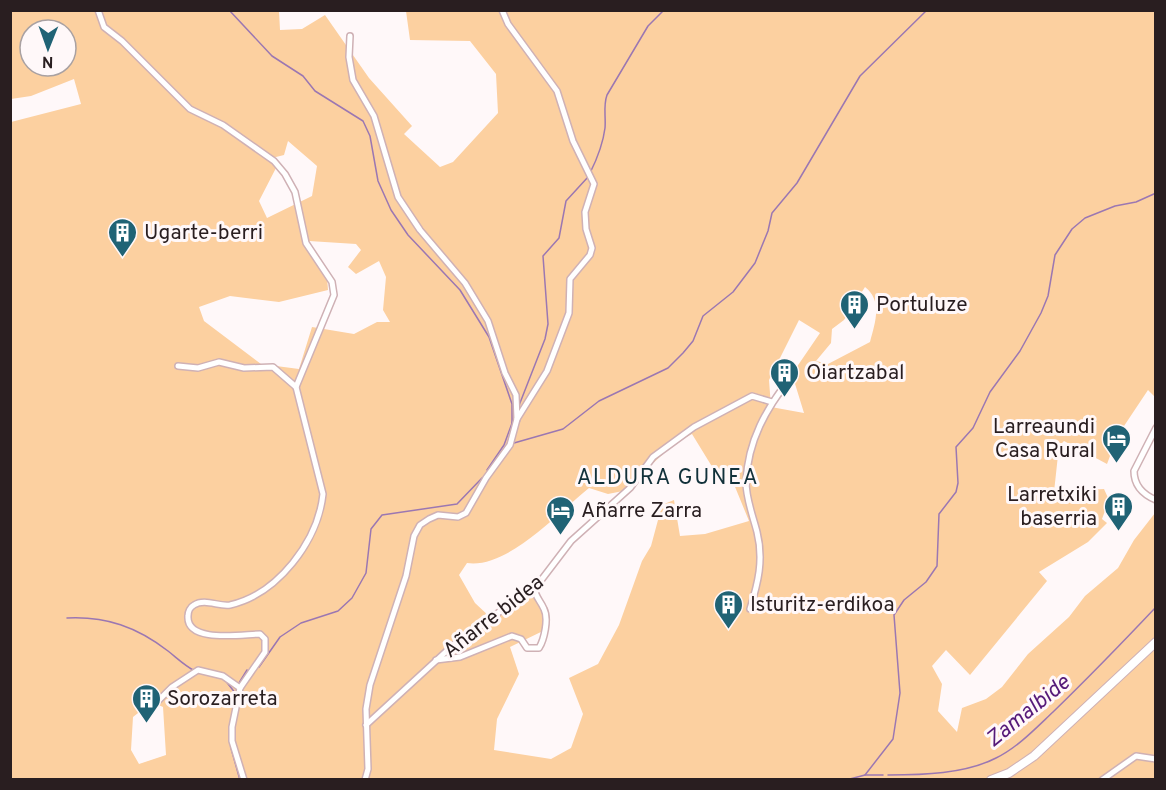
<svg xmlns="http://www.w3.org/2000/svg" width="1166" height="790" font-family="Overpass,sans-serif">
  <rect width="100%" height="100%" fill="#fff8f9"/>
  <path fill="#fcd0a0" fill-rule="evenodd" d="M10 11H279L280 30 302 29 325 15 369 78 412 126 404 134 440 167 453 162 498 113 496 74 470 41 410 40 406 11H1155V397L1148 390 1118 435 1107 464 1064 441 1059 446 1054 492 1104 489 1109 500 1102 519 1107 523 1088 542 1039 572 1047 581 970 675 946 650 932 666 942 684 938 711 957 732 962 708 986 699 1002 687 1028 654 1069 617 1085 596 1118 568 1134 540 1155 513V779H11V122L81 104 74 79 31 96 11 99ZM30 30H66V66H30ZM288 141 317 166 312 196 267 218 259 201 276 168 272 158 284 155ZM309 241 356 244 361 250 348 267 356 274 379 261 386 277 383 310 390 322H377L354 334 312 327 299 369 261 364 204 321 199 307 230 296 279 302 328 290 327 277ZM865 287C883 301 875 323 870 342L828 364 816 361 831 343 832 329 844 320ZM799 320 820 333 792 374 804 413 771 407 769 380ZM692 434 719 478 731 477 749 521 705 534 680 536 674 500 654 508 658 520 651 546 642 561 619 625 598 664 569 678 583 714 571 748 551 759 494 750 497 719 519 674 510 647 545 630 544 611 529 590 490 617 475 603 459 575 467 563C508 569 559 512 589 488L608 494 623 491 675 443ZM152 702 163 707 166 755 139 764 131 750 133 717Z"/>
  <g fill="none" stroke-linecap="round" stroke-linejoin="round">
    <g stroke="#9b77b2" stroke-width="1.5">
      <polyline points="229,10 272,56 303,76 315,91 363,121 370,136 378,181 391,210 408,235 460,290 489,337 512,404 512,425"/>
      <path d="M590 173C597 159 603 144 605 128 606 116 603 106 607 95L648 26 664 10"/>
      <polyline points="518,408 545,339 548,324 543,256 559,238 566,201 588,177"/>
      <polyline points="514,443 563,429 599,401 668,368 683,353 693,341 703,316 733,292 755,263 768,231 772,213 797,183 860,76 927,10"/>
      <polyline points="487,470 504,445 515,415"/>
      <path d="M67 618C106 616 137 627 168 651 177 658 185 666 195 671"/>
      <polyline points="259,667 280,637 301,623 338,611 352,598 366,573 371,529 382,515 457,504 482,478"/>
      <polyline points="225,680 236,694"/>
      <polyline points="239,683 247,670"/>
      <polyline points="229,738 233,710"/>
      <polyline points="231,748 240,780"/>
      <polyline points="865,775 893,739 900,693 894,615 904,600 926,582 937,566 939,514 956,492 958,483 956,447 973,428 990,392 1020,351 1041,313 1048,296 1055,255 1072,229 1085,218 1115,206 1136,202 1156,193"/>
      <path d="M888 775C922 775 965 774 996 758 1017 748 1036 728 1053 712 1088 678 1122 643 1156 607"/>
      <polyline points="846,780 865,775 883,775"/>
    </g>
    <defs>
      <g id="street">
        <path d="M98 10 104 27 122 41 190 109 223 125 274 161 285 174 295 192 306 243 332 282 334 295 296 387 323 494C318 541 278 594 230 605 219 607 205 598 194 605 190 607 188 612 188 616 186 644 243 634 260 634L265 639V652L240 688 232 727V741L244 780"/>
        <polyline points="350,36 349,57 353,80 374,116 398,197 420,230 465,283 488,321 505,373 516,395 517,419"/>
        <polyline points="178,366 198,368 219,362 244,368 273,367 296,387"/>
        <path d="M1156 428 1134 471C1134 486 1144 495 1156 500"/>
        <path d="M750 609C758 583 764 560 757 532 753 516 746 499 746 482 748 440 766 409 791 377"/>
        <path d="M436 660 460 657 512 636 521 639 527 648H539C544 640 549 619 544 609 540 600 535 597 534 587"/>
        <polyline points="149,710 172,687 198,670 223,676 240,688"/>
        <polyline points="366,725 451,647 539,583 571,541 630,488 653,457 694,427 752,396 772,402"/>
        <polyline points="365,780 368,769 366,709 370,685 406,576 414,536 420,525 429,519 438,515 458,517 466,513 486,478 510,445 517,419 547,371 569,313 570,279 590,255 592,248 586,229 585,212 594,184 573,141 557,91 508,24 502,10"/>
        <polyline points="1102,780 1136,756 1156,759"/>
      </g>
      <polyline id="secondary" points="991,780 1009,773 1034,756 1156,642"/>
    </defs>
    <use href="#street" stroke="#cfb1b5" stroke-width="8"/>
    <use href="#secondary" stroke="#cfb1b5" stroke-width="10"/>
    <use href="#street" stroke="#fff" stroke-width="5"/>
    <use href="#secondary" stroke="#fff" stroke-width="8"/>
  </g>
  <defs>
    <symbol id="building-pin" viewBox="-11 -11 22 30"><path d="M0 17L-7.5 6A9.5 9.5 0 1 1 7.5 6Z" fill="#206375" stroke="#fff8f9"/><path d="M-4-6H4V6H1V3H-1V6H-4ZM-2.5-4.3h1.7v1.8h-1.7ZM.8-4.3h1.7v1.8H.8ZM-2.5-1h1.7V.8h-1.7ZM.8-1h1.7V.8H.8Z" fill="#fff"/></symbol>
    <symbol id="hotel-pin" viewBox="-11 -11 22 30"><path d="M0 17L-7.5 6A9.5 9.5 0 1 1 7.5 6Z" fill="#206375" stroke="#fff8f9"/><path d="M-6-4.5h1.5V1H6V5H4.5V3h-9V5H-6ZM-4 0a1.8 1.8 0 1 1 3.6 0ZM.5 0V-2.5h3Q6-2.5 6 0Z" fill="#fff"/></symbol>
  </defs>
  <g fill-rule="evenodd">
    <use href="#building-pin" x="106" y="216" width="33" height="45"/>
    <use href="#building-pin" x="838" y="288" width="33" height="45"/>
    <use href="#building-pin" x="768" y="356" width="33" height="45"/>
    <use href="#hotel-pin" x="1100" y="422" width="33" height="45"/>
    <use href="#building-pin" x="1102" y="490" width="33" height="45"/>
    <use href="#hotel-pin" x="544" y="494" width="33" height="45"/>
    <use href="#building-pin" x="712" y="588" width="33" height="45"/>
    <use href="#building-pin" x="130" y="682" width="33" height="45"/>
  </g>
  <g text-anchor="middle" stroke-width="6" stroke-linejoin="round" paint-order="stroke">
    <g font-size="21" fill="#291e20" stroke="#fff8f9" text-anchor="start">
      <text x="144" y="239">Ugarte-berri</text>
      <text x="876" y="311">Portuluze</text>
      <text x="806" y="379">Oiartzabal</text>
      <text x="1095" y="433" text-anchor="end">Larreaundi<tspan x="1095" dy="24">Casa Rural</tspan></text>
      <text x="1097" y="501" text-anchor="end">Larretxiki<tspan x="1097" dy="24">baserria</tspan></text>
      <text x="581" y="517">Añarre Zarra</text>
      <text x="750" y="611">Isturitz-erdikoa</text>
      <text x="167" y="705">Sorozarreta</text>
    </g>
    <g font-size="21" fill="#291e20" stroke="#fff8f9">
      <text transform="translate(493 616) rotate(-38)" y="7">Añarre bidea</text>
    </g>
    <g font-size="22" letter-spacing="1.5" fill="#12313a" stroke="#fff8f9">
      <text x="668" y="484">ALDURA GUNEA</text>
    </g>
    <g font-size="22" font-style="italic" fill="#561a79" stroke="#fff8f9">
      <text transform="translate(1027 710) rotate(-39)" y="8">Zamalbide</text>
    </g>
  </g>
  <rect width="1166" height="790" fill="none" stroke="#291e20" stroke-width="24"/>
  <g transform="translate(48 48) rotate(181)"><circle r="28" fill="#fff8f9" stroke="#a9a1a2" stroke-width="1.5"/>
  <path d="M0-4.5L10 22L0 15L-10 22Z" fill="#206375"/>
  <text y="-9" font-size="16" font-weight="bold" text-anchor="middle" fill="#291e20">N</text>
  </g>
</svg>
